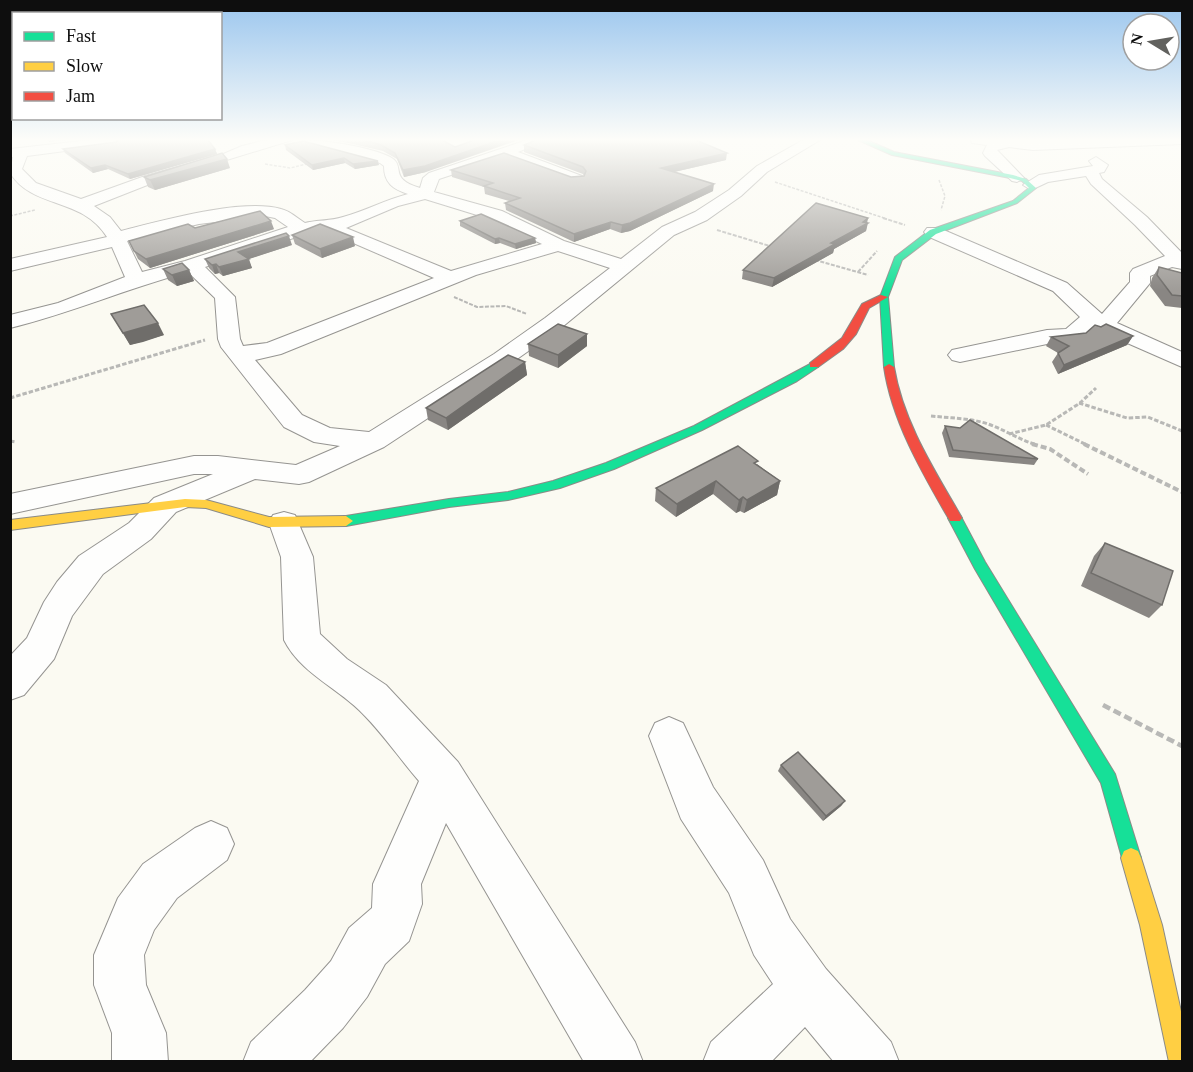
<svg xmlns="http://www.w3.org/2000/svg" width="1193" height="1072" font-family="'Times New Roman',serif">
  <rect width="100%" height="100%" fill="#fbfaf2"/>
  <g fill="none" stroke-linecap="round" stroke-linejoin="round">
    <defs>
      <g id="street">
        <path d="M90 140H124L118 144 27 156 22 169 36 183 81 199 145 176 221 155 242 146 267 140H292L155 182 94 206 110 217 121 231C161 221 242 198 281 209 290 211 297 218 305 223 317 220 331 221 343 217 365 211 385 200 408 194 393 189 384 183 384 166L380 163 304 143 303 140C324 140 371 147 390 157 407 166 387 178 420 188L423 178 429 173 527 140H547L518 152 582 176 584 179 582 182H572L505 157 439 179 434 192 502 211 564 241 621 259 662 227 695 212 729 190 757 166 803 140H820L767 172 741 196 707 220 674 235 561 328 510 364 384 447 309 482 299 484 255 479 176 512 151 539 103 574 72 616 54 659 24 695 10 700V656L27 638 44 602 57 582 79 556 129 523 154 498 213 474H194L10 514V494L194 456H218L296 465 340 446 314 442 284 427 221 347 218 339 215 298 188 272C128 288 71 313 10 328V315L58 303 125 277 112 247 10 271V259L107 237C81 196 34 210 10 173L13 157H10V149ZM425 199 490 219 542 244 451 271 346 228 398 206ZM265 216 275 218 288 227 185 261 142 272 127 241 199 224ZM321 229 434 278 267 343 243 346 240 339 235 297 205 267ZM558 251 610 268 545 318 494 354 369 432 330 428 302 415 255 360 281 354 476 275Z"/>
        <polygon points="971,140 1182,140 1182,144 1033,150 1009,147 997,150 1024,178 1017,182 1012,181 985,156 983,153 987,145 972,143"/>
        <polygon points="1096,157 1108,165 1104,172 1099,173 1102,179 1147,217 1182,253 1182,269 1172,267 1150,276 1150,283 1117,323 1182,352 1182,367 1093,328 1080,340 1047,344 960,362 952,360 948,355 952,350 1047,330 1066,329 1080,317 1053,291 927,236 924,232 927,228 939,228 1067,283 1102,314 1130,282 1130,273 1133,269 1165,256 1135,225 1091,184 1086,176 1048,182 1031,190 1023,185 1039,175 1093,166 1089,161"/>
        <path d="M284 512 295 515 313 557 320 634 347 659 386 685 458 762 635 1042 643 1062H584L446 823 421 884 422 904 409 941 385 964 367 997 343 1028 310 1062H243L251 1042 305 990 331 961 349 928 372 908 373 884 419 781C399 758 381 731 359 710 334 686 300 672 284 640L281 557 269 523 273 515Z"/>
        <polygon points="669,717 683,723 713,787 763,860 790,919 826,969 891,1042 899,1062 834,1062 805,1027 771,1062 703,1062 711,1042 773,984 754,955 729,893 681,819 649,736 655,723"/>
        <polygon points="211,821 227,828 234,844 227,860 177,898 154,930 144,955 146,985 166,1033 168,1062 112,1062 112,1033 94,985 94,955 118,898 143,864 195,828"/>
      </g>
      <g id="fast">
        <polygon points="858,140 867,140 894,152 1013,175 1026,179 1036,188 1017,203 936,234 902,260 888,297 894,367 889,370 884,367 880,297 895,257 930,230 1013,201 1029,188 1022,181 1010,178 892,155"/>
        <polygon points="814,362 819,365 818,367 797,381 702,430 614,469 560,488 508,500 449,507 346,526 339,521 346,516 449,499 508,492 553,481 606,463 694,426"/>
        <polygon points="955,513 960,515 985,562 1115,774 1141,858 1138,865 1131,868 1124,865 1101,783 975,569 948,518"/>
      </g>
      <g id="slow">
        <polygon points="185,499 206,500 269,517 346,516 353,521 346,526 269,527 206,508 185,507 10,530 10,520"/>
        <polygon points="1131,848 1138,851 1141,858 1162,925 1182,1016 1182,1062 1169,1062 1140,925 1121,858 1124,851"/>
      </g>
      <g id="jam">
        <polygon points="881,295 888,297 869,308 856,334 843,349 818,367 810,367 810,363 842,338 862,304"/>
        <path d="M889 364 894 367C903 422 935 471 962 518L960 521H950C923 474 892 422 884 367Z"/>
      </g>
    </defs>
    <use href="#street" stroke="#959491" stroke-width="2"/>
    <use href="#fast" stroke="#8b8b87" stroke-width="2"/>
    <use href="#slow" stroke="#8b8b87" stroke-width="2"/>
    <use href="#jam" stroke="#8b8b87" stroke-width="2"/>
    <g stroke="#b8b8b6" stroke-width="1.5" stroke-dasharray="3 1.5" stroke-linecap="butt">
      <polyline points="265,164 290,168 311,163"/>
      <polyline points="939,180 945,196 941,210"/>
      <polyline points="775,182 887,219"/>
      <polyline points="10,216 35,210"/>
    </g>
    <g stroke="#b8b8b6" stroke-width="2" stroke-dasharray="4 1.5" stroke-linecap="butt">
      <polyline points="883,218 905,225"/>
      <polyline points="717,230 773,247"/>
      <polyline points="815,260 868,275"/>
      <polyline points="858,272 877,251"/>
      <polyline points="454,297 477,307 506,306 527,314"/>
    </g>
    <g stroke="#b8b8b6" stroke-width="3" stroke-dasharray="4.5 2" stroke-linecap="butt">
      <polyline points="10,398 205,340"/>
      <polyline points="1079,403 1127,418 1148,417 1182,431"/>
      <path d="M931 416C950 418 970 418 988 424 1005 430 1020 440 1037 445"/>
      <polyline points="1046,425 1087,445"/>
      <polyline points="1009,434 1046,425 1080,403 1096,388"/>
      <polyline points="10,441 16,442"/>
    </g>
    <g stroke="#b8b8b6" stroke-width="4" stroke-dasharray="6 3" stroke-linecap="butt">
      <polyline points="1032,444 1050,449 1088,474"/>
      <polyline points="1084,444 1182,492"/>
    </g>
    <polyline stroke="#b8b8b6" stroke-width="4.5" stroke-dasharray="8 4" stroke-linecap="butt" points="1103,705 1182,746"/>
    <use href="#street" fill="#fefefd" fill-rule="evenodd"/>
    <use href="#fast" fill="#16e098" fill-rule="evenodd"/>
    <use href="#slow" fill="#ffcf43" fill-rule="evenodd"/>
    <use href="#jam" fill="#f24e42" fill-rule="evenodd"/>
  </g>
  <g fill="#898683">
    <polygon points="331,140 442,140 426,172 404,177 397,159 383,151 348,143"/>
    <polygon points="116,142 215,149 217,154 130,179 108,169 93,173 65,153 63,149"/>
    <polygon points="285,145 379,165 355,169 345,163 313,170 286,150"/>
    <polygon points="524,145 726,160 674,172 713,191 630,231 621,233 610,229 574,242 506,210 505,203 509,201 485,194 484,187 452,177 451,170 571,177 584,176 583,174 524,152"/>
    <polygon points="230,168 155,190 148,187 144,177"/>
    <polygon points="868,218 866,231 834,249 833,253 772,287 742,279 743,270"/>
    <polygon points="460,221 535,238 536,243 516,249 500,243 495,244 460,226"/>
    <polygon points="195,228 274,229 150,268 138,259 129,241"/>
    <polygon points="292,235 355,246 322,258 295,244"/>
    <polygon points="292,245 248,259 252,268 223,276 219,273 215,274 209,268 205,259"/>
    <polygon points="1159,267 1182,273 1182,308 1165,306 1150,286 1152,278"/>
    <polygon points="163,269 189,270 194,281 177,286 168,280"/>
    <polygon points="111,314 164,335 130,345"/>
    <polygon points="1101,327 1133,336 1127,345 1058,374 1052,362 1058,353 1046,346 1051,337 1086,333"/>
    <polygon points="587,334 587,346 558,368 529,356 528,344"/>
    <polygon points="525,362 527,375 448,430 428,420 426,408"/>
    <polygon points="945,426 1038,459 1034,465 949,457 942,433"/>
    <polygon points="757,464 780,481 777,495 744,513 740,511 736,513 713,494 676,517 655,501 656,488"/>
    <polygon points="1105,543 1162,605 1149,618 1081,586 1094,556"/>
    <polygon points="781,765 845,801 841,806 823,821 778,771"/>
  </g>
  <g fill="#6f6d6a">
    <polygon points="48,140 66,140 49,142"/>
    <polygon points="500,140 519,140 426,172 404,177 403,170"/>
    <polygon points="215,149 217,154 130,179 128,174"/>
    <polygon points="727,153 726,160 661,175 661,168"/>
    <polygon points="344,158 345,163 313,170 312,165"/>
    <polygon points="227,159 230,168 155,190 150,180"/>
    <polygon points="378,161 379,165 355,169 353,164"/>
    <polygon points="105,165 108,169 93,173 91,168"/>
    <polygon points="714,184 713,191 630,231 621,233 622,225"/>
    <polygon points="868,218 866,224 868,223 866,231 834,249 833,253 772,287 774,278 831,243"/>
    <polygon points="271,221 274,229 150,268 146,259"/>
    <polygon points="611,222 610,229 574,242 574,234"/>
    <polygon points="289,236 292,245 243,261 249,259 252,268 223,276 219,267 238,252"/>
    <polygon points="353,237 355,246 322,258 320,249"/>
    <polygon points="499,238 500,243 495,244 495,239"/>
    <polygon points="535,238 536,243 516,249 515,244"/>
    <polygon points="216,264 219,273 215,274 212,265"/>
    <polygon points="189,270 194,281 177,286 172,275"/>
    <polygon points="158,323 164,335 143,342 130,345 123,333"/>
    <polygon points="587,334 587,346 558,368 558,355"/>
    <polygon points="1133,336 1127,345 1058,374 1064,365"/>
    <polygon points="525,362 527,375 448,430 446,418"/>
    <polygon points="716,481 713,494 676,517 677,504"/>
    <polygon points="780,481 777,495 744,513 747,500"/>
    <polygon points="743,497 740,511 736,513 739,500"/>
    <polygon points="845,801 841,806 823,821 826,816"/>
  </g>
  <g fill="#9f9c98" stroke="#6f6d6a" stroke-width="1.5">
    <polygon points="118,140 208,140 215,149 128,174 105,165 91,168 63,149 116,142"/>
    <polygon points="363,140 442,140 455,147 475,140 500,140 425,166 403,170 395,153 381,145"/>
    <polygon points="536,140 696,140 727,153 661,168 714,184 630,223 622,225 611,222 574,234 505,203 520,198 484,186 493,183 451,170 504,153 571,177 584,176 586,171 583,167 524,145"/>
    <polygon points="303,141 378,161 353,164 344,158 312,165 285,145"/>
    <polygon points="222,153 227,159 150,180 144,177"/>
    <polygon points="816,203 868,218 863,222 868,223 831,243 835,244 774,278 743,270"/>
    <polygon points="260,211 271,221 146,259 134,251 129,241 188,224 195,228"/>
    <polygon points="481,214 535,238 515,244 499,238 495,239 460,221"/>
    <polygon points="320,224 353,237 320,249 292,235"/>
    <polygon points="286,233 289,236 238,252 249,259 219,267 216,264 212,265 205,259"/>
    <polygon points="182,263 189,270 172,275 163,269"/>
    <polygon points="1159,267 1182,273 1182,296 1172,295 1157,275"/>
    <polygon points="144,305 158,323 123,333 111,314"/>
    <polygon points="558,324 587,334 558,355 528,344"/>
    <polygon points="1106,324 1133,336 1064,365 1058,353 1069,346 1051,337 1086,333 1095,325 1101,327"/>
    <polygon points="508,355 525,362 446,418 426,408"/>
    <polygon points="970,420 1038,459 953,450 945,426 960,428"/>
    <polygon points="738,446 758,461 754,463 780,481 747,500 743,497 739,500 716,481 677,504 656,488"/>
    <polygon points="1105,543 1173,571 1162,605 1091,573"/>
    <polygon points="798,752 845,801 826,816 781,765"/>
  </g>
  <linearGradient id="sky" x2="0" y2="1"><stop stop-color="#9bc6ee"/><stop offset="0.48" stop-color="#fdfdf9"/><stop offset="1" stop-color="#fdfdf9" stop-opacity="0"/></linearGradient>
  <rect width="1193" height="291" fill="url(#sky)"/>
  <rect width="1193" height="1072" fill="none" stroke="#0e0e0e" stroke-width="24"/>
  <rect x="12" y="12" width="210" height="108" fill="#ffffff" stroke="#9f9f9f" stroke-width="1.5"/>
  <rect x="24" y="32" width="30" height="9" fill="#16e098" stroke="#9f9f9f" stroke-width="1.5"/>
  <text x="66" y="42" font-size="18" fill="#0e0e0e">Fast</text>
  <rect x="24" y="62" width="30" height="9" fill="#ffcf43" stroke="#9f9f9f" stroke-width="1.5"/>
  <text x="66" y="72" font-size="18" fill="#0e0e0e">Slow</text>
  <rect x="24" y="92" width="30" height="9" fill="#f24e42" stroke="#9f9f9f" stroke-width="1.5"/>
  <text x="66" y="102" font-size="18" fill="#0e0e0e">Jam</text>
  <g transform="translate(1151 42) rotate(281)"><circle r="28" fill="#ffffff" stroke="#9f9f9f" stroke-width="1.5"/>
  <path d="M0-4.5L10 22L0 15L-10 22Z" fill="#61615e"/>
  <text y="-9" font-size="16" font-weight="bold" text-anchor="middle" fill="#0e0e0e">N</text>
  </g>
</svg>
